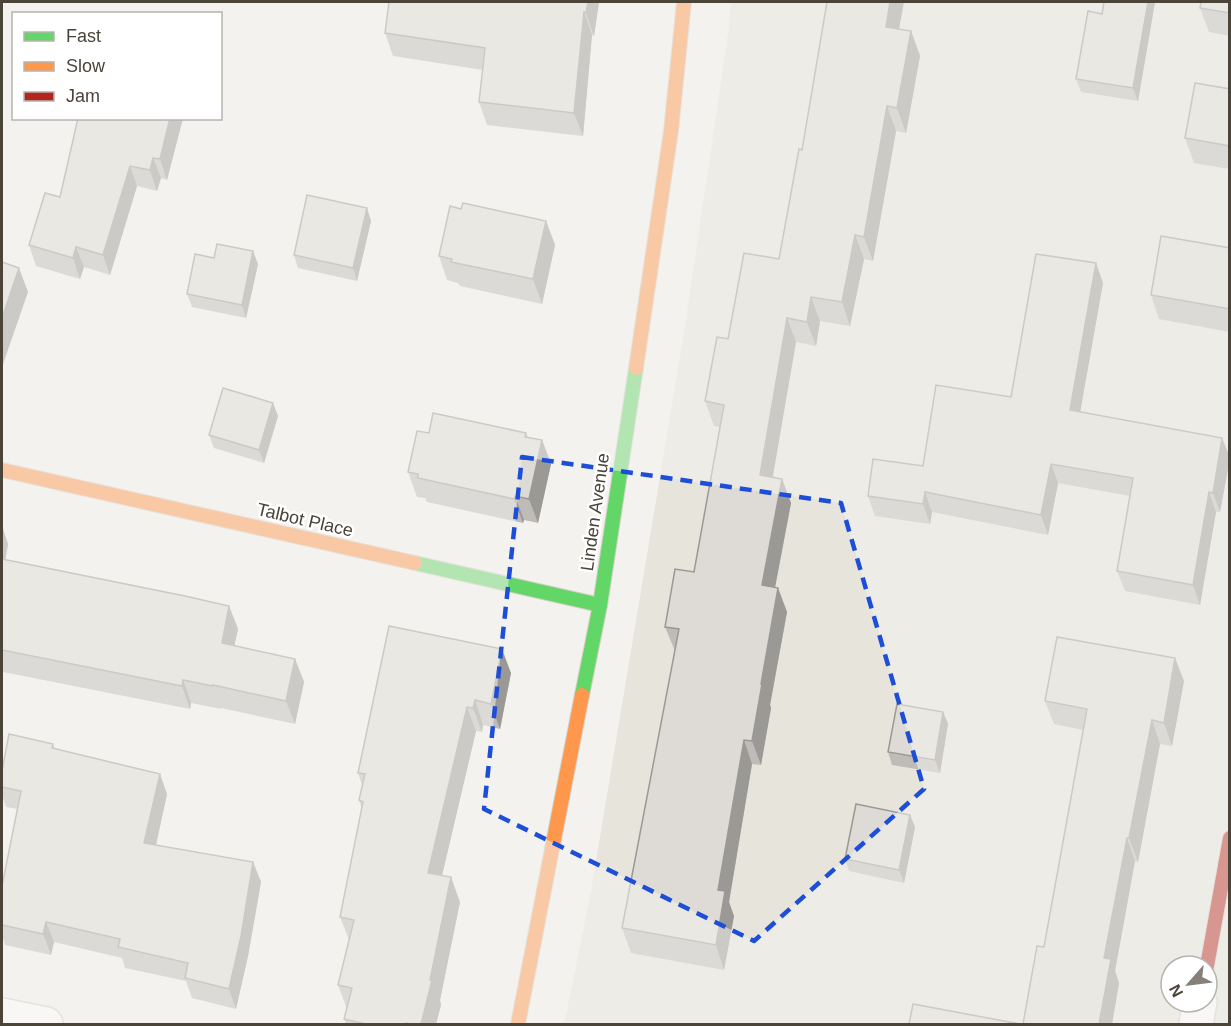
<svg xmlns="http://www.w3.org/2000/svg" width="1231" height="1026" font-family="Arial,sans-serif">
  <rect width="100%" height="100%" fill="#f4f2ee"/>
  <path fill="#e7e4dc" fill-rule="evenodd" d="M731 2H1229V1024H564L591 891 684 333 729 27ZM1171 966H1207V1002H1171Z"/>
  <g fill="none" stroke-linecap="round" stroke-linejoin="round">
    <defs>
      <g id="street">
        <polyline points="2,1015 46,1024"/>
        <polyline points="1196,1024 1200,1002"/>
      </g>
      <g id="fast">
        <polyline points="415,563 600,605"/>
        <polyline points="582,695 600,605 636,368"/>
      </g>
      <g id="slow">
        <polyline points="636,368 671,131 684,2"/>
        <polyline points="2,470 415,563"/>
        <polyline points="518,1024 582,695"/>
      </g>
      <polyline id="jam" points="1207,966 1230,838"/>
    </defs>
    <use href="#street" stroke="#d2d0cb" stroke-width="36"/>
    <use href="#fast" stroke="#d3cfc5" stroke-width="16"/>
    <use href="#slow" stroke="#d3cfc5" stroke-width="16"/>
    <use href="#jam" stroke="#d3cfc5" stroke-width="16"/>
    <use href="#street" stroke="#fdfdfc" stroke-width="33"/>
    <use href="#fast" stroke="#63d668" stroke-width="14"/>
    <use href="#slow" stroke="#ff974d" stroke-width="14"/>
    <use href="#jam" stroke="#b3261e" stroke-width="14"/>
  </g>
  <g fill="#bfbcb8">
    <polygon points="389,2 599,2 594,36 592,35 583,136 487,125 479,102 483,70 393,56 385,33"/>
    <polygon points="1104,2 1155,2 1138,101 1081,92 1076,79 1102,14"/>
    <polygon points="1230,2 1230,36 1209,32 1200,8"/>
    <polygon points="899,29 911,31 920,56 906,133 896,131 873,261 864,259 850,326 820,321 816,346 796,342 772,477 782,479 791,503 775,587 778,588 787,612 770,705 771,708 761,765 752,764 729,902 734,916 724,970 631,953 622,928 675,651 665,627 694,572 720,427 714,426 705,401 728,339 779,259 802,150"/>
    <polygon points="1230,89 1230,169 1194,163 1185,138"/>
    <polygon points="183,118 167,180 161,178 157,191 137,186 110,275 84,267 80,279 36,266 29,245 60,197"/>
    <polygon points="461,209 546,221 555,245 542,304 460,286 458,283 447,280 439,256"/>
    <polygon points="371,221 357,281 298,268 294,255"/>
    <polygon points="1230,248 1230,332 1159,319 1151,295"/>
    <polygon points="214,258 258,264 246,318 192,307 187,294"/>
    <polygon points="1103,283 1080,412 1222,438 1230,458 1220,512 1216,512 1200,605 1125,591 1117,571 1130,496 1058,483 1048,535 932,512 930,524 875,516 868,496 923,466 1011,397"/>
    <polygon points="278,416 264,463 214,448 209,435"/>
    <polygon points="429,433 526,433 528,437 542,440 551,464 538,523 524,520 523,523 427,502 425,498 417,497 408,472"/>
    <polygon points="2,526 8,544 5,560 229,606 238,629 234,646 295,659 304,682 295,724 221,708 221,709 191,703 190,709 3,672 2,667"/>
    <polygon points="511,673 500,729 483,725 482,732 476,731 442,875 460,902 440,1000 441,1005 436,1024 346,1024 344,1019 347,1009 338,985 349,940 340,917 362,809 359,800 362,785 358,773"/>
    <polygon points="1184,681 1172,746 1160,744 1138,862 1135,861 1115,971 1119,983 1112,1024 1023,1024 1044,947 1083,730 1054,724 1045,701"/>
    <polygon points="943,712 948,724 940,773 892,765 888,752"/>
    <polygon points="53,744 55,749 167,794 156,845 253,862 261,882 248,956 236,1009 192,998 186,981 125,968 122,958 54,942 51,955 5,945 2,935 2,886 18,809 6,807 2,795 2,771"/>
    <polygon points="915,827 904,883 849,871 845,859"/>
  </g>
  <g fill="#9b9996">
    <polygon points="588,2 599,2 594,36 586,13"/>
    <polygon points="890,2 904,2 895,51 886,27"/>
    <polygon points="1148,2 1155,2 1138,101 1133,88"/>
    <polygon points="584,12 592,35 583,136 574,113"/>
    <polygon points="911,31 920,56 906,133 897,108"/>
    <polygon points="887,106 896,131 873,261 864,237"/>
    <polygon points="170,118 183,118 167,180 160,159"/>
    <polygon points="153,158 161,178 157,191 150,170"/>
    <polygon points="130,166 137,186 110,275 103,255"/>
    <polygon points="367,208 371,221 357,281 353,268"/>
    <polygon points="546,221 555,245 542,304 533,279"/>
    <polygon points="855,235 864,259 850,326 842,302"/>
    <polygon points="76,247 84,267 80,279 73,258"/>
    <polygon points="253,251 258,264 246,318 242,305"/>
    <polygon points="1096,263 1103,283 1077,430 1070,410"/>
    <polygon points="19,268 28,292 2,367 2,318"/>
    <polygon points="811,297 820,321 816,346 807,322"/>
    <polygon points="787,318 796,342 769,499 760,475"/>
    <polygon points="273,403 278,416 264,463 259,450"/>
    <polygon points="1222,438 1230,458 1220,512 1213,493"/>
    <polygon points="542,440 551,464 538,523 529,499"/>
    <polygon points="1051,464 1058,483 1048,535 1041,515"/>
    <polygon points="782,479 791,503 771,609 762,585"/>
    <polygon points="925,492 932,512 930,524 923,504"/>
    <polygon points="1209,492 1216,512 1200,605 1193,585"/>
    <polygon points="515,496 524,520 523,523 514,499"/>
    <polygon points="2,526 8,544 2,580"/>
    <polygon points="778,588 787,612 770,705 771,708 761,765 752,741 761,684"/>
    <polygon points="229,606 238,629 230,666 222,643"/>
    <polygon points="502,649 511,673 500,729 491,704"/>
    <polygon points="1175,658 1184,681 1172,746 1164,723"/>
    <polygon points="295,659 304,682 295,724 286,701"/>
    <polygon points="183,680 191,703 190,709 182,686"/>
    <polygon points="475,700 483,725 482,732 473,708"/>
    <polygon points="467,707 476,731 437,897 428,873"/>
    <polygon points="943,712 948,724 940,773 935,760"/>
    <polygon points="1152,720 1160,744 1138,862 1129,838"/>
    <polygon points="744,740 752,764 729,902 734,916 724,970 716,945 718,890"/>
    <polygon points="160,774 167,794 152,863 144,843"/>
    <polygon points="910,815 915,827 904,883 899,870"/>
    <polygon points="1127,838 1135,861 1115,971 1119,983 1112,1024 1099,1024 1104,958"/>
    <polygon points="253,862 261,882 248,956 236,1009 229,989"/>
    <polygon points="451,877 460,902 440,1000 441,1005 436,1024 421,1024"/>
    <polygon points="46,922 54,942 51,955 43,934"/>
  </g>
  <g fill="#dedbd6" stroke="#9b9996" stroke-width="1.5">
    <polygon points="389,2 588,2 586,13 584,12 574,113 479,102 485,48 385,33"/>
    <polygon points="827,2 890,2 886,27 911,31 897,108 887,106 864,237 855,235 842,302 811,297 807,322 787,318 760,475 782,479 762,585 778,588 761,684 762,684 752,741 744,740 718,890 725,891 716,945 622,928 679,629 665,627 675,569 694,572 724,405 705,401 717,337 728,339 744,253 779,259 799,149 802,150"/>
    <polygon points="1104,2 1148,2 1133,88 1076,79 1088,11 1102,14"/>
    <polygon points="1201,2 1230,2 1230,13 1200,8"/>
    <polygon points="1195,83 1230,89 1230,146 1185,138"/>
    <polygon points="78,118 170,118 160,159 153,158 150,170 130,166 103,255 76,247 73,258 29,245 45,193 60,197"/>
    <polygon points="307,195 367,208 353,268 294,255"/>
    <polygon points="463,203 546,221 533,279 451,262 452,259 439,256 450,206 461,209"/>
    <polygon points="1161,236 1230,248 1230,309 1151,295"/>
    <polygon points="217,244 253,251 242,305 187,294 195,254 214,258"/>
    <polygon points="1036,254 1096,263 1070,410 1222,438 1213,493 1209,492 1193,585 1117,571 1133,478 1051,464 1041,515 925,492 923,504 868,496 873,459 923,466 936,385 1011,397"/>
    <polygon points="2,262 19,268 2,318"/>
    <polygon points="223,388 273,403 259,450 209,435"/>
    <polygon points="433,413 526,433 525,437 542,440 529,499 515,496 514,499 418,478 418,474 408,472 417,431 429,433"/>
    <polygon points="2,559 185,596 229,606 222,643 295,659 286,701 213,685 213,686 183,680 182,686 2,650"/>
    <polygon points="389,626 502,649 491,704 475,700 473,708 467,707 428,873 451,877 430,980 432,980 421,1024 410,1024 406,1023 406,1024 366,1024 344,1019 352,988 338,985 354,920 340,917 363,802 359,800 365,774 358,773"/>
    <polygon points="1057,637 1175,658 1164,723 1152,720 1129,838 1127,838 1104,958 1111,959 1099,1024 1023,1024 1037,946 1044,947 1087,709 1045,701"/>
    <polygon points="897,704 943,712 935,760 888,752"/>
    <polygon points="9,734 53,744 52,748 160,774 144,843 253,862 241,936 229,989 185,978 188,963 118,947 120,939 46,922 43,934 2,925 2,886 21,791 2,787 2,771"/>
    <polygon points="856,804 910,815 899,870 845,859"/>
    <polygon points="913,1004 1020,1024 909,1024"/>
  </g>
  <path d="M0 0H1231V1026H0ZM522 457 841 503 924 789 754 941 484 809Z" fill="#f4f2ee" fill-opacity=".55" fill-rule="evenodd"/>
  <path fill="none" stroke="#1d4ed8" stroke-width="4.5" stroke-dasharray="12 8" stroke-linejoin="round" d="M522 457 841 503 924 789 754 941 484 809Z"/>
  <g text-anchor="middle" stroke-width="5" stroke-linejoin="round" paint-order="stroke">
    <g font-size="18" fill="#4b4439" stroke="#fff">
      <text transform="translate(595 512) rotate(-82)" y="6">Linden Avenue</text>
      <text transform="translate(305 520) rotate(13)" y="6">Talbot Place</text>
    </g>
  </g>
  <rect width="1231" height="1026" fill="none" stroke="#4b4439" stroke-width="6"/>
  <rect x="12" y="12" width="210" height="108" fill="#ffffff" stroke="#b7b4b0" stroke-width="1.5"/>
  <rect x="24" y="32" width="30" height="9" fill="#63d668" stroke="#b7b4b0" stroke-width="1.5"/>
  <text x="66" y="42" font-size="18" fill="#4b4439">Fast</text>
  <rect x="24" y="62" width="30" height="9" fill="#ff974d" stroke="#b7b4b0" stroke-width="1.5"/>
  <text x="66" y="72" font-size="18" fill="#4b4439">Slow</text>
  <rect x="24" y="92" width="30" height="9" fill="#b3261e" stroke="#b7b4b0" stroke-width="1.5"/>
  <text x="66" y="102" font-size="18" fill="#4b4439">Jam</text>
  <g transform="translate(1189 984) rotate(242)"><circle r="28" fill="#ffffff" stroke="#b7b4b0" stroke-width="1.5"/>
  <path d="M0-4.5L10 22L0 15L-10 22Z" fill="#868178"/>
  <text y="-9" font-size="16" font-weight="bold" text-anchor="middle" fill="#4b4439">N</text>
  </g>
</svg>
